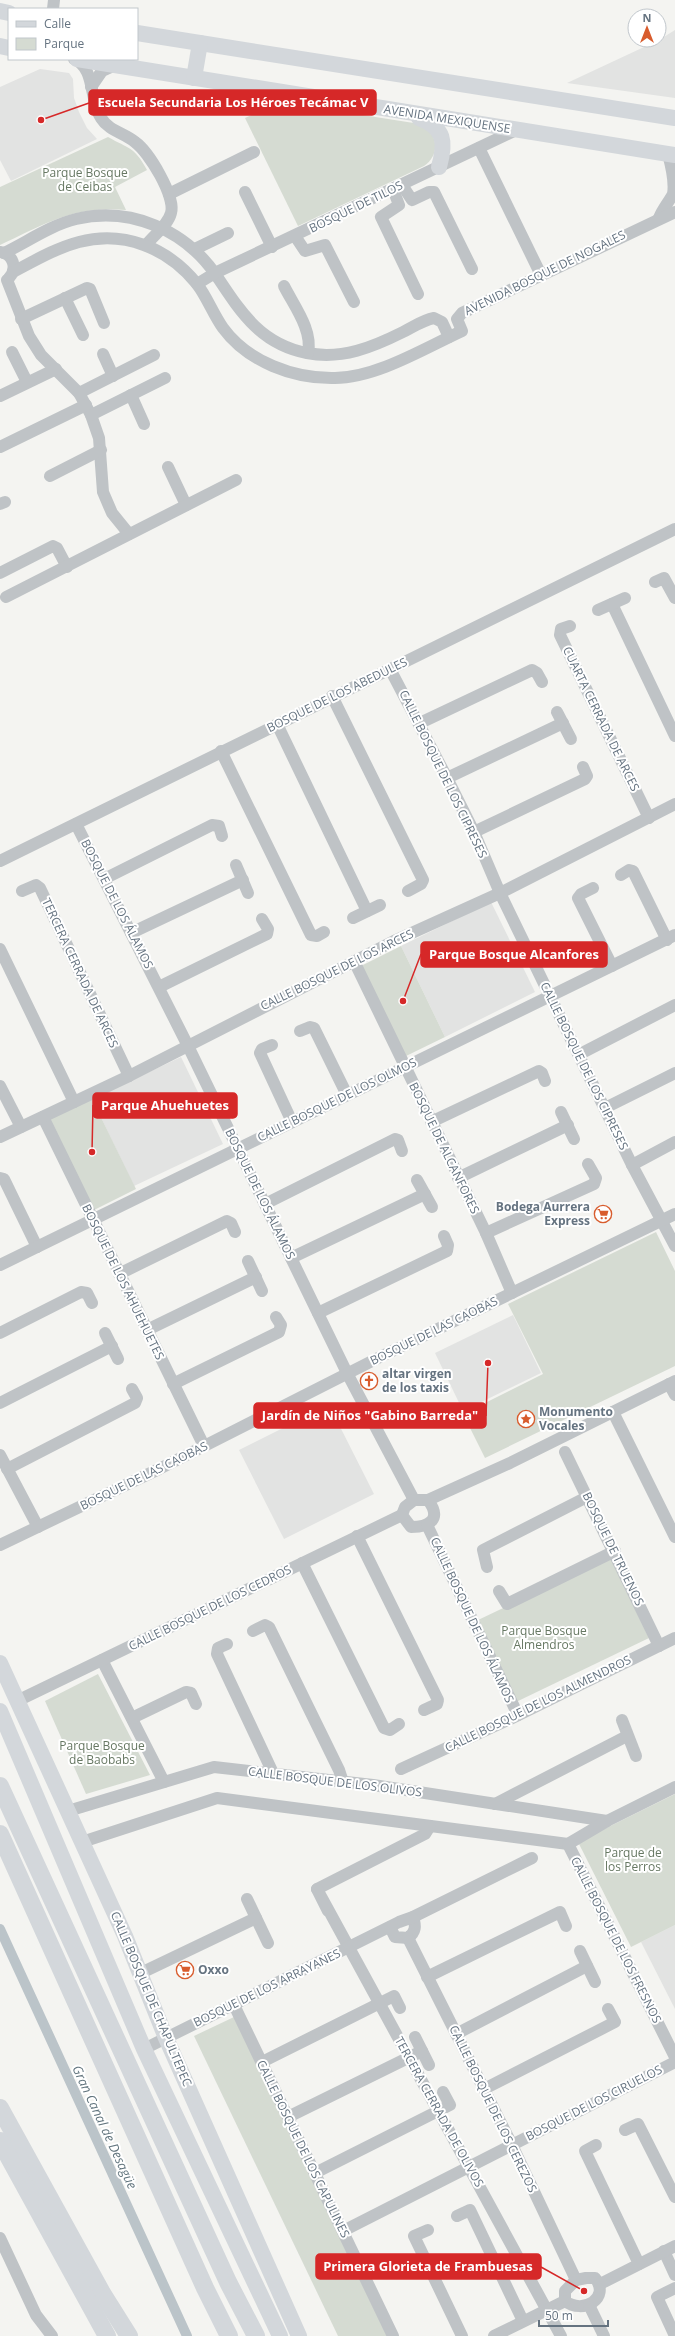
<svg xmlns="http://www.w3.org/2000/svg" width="675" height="2336" font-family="'Open Sans',sans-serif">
  <rect width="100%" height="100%" fill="#f4f4f1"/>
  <g fill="#e2e3e2">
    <polygon points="675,30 675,98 567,83 659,40"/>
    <polygon points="40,69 69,73 73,79 74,98 79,112 87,128 97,139 11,181 0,160 0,87"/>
    <polygon points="491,902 535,992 445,1037 401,946"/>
    <polygon points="181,1057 223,1144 134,1186 92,1099"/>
    <polygon points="513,1315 541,1373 463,1411 435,1353"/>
    <polygon points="329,1405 374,1494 284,1539 239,1450"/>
    <polygon points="675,1925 675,2009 641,1942"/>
  </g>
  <g fill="#d5dbd2">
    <path d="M280 102 420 124C438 133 441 154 424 166L298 226 245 118Z"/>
    <path d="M108 137C129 149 134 146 147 170L115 187 126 210C74 205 45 224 0 245V187Z"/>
    <polygon points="401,946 445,1037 406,1056 361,966"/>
    <polygon points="92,1099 136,1189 94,1210 49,1119"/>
    <polygon points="656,1232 675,1271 675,1366 485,1458 463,1414 543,1374 508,1304"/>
    <polygon points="610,1557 649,1638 516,1702 476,1621"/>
    <polygon points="98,1674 150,1775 86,1794 45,1701"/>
    <polygon points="675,1794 675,1925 631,1947 578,1842"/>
    <polygon points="234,2017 387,2336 338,2336 194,2036"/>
  </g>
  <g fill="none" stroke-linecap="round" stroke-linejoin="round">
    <polyline stroke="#bbc4c9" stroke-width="10" points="0,1929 187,2336"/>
    <g stroke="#bfc3c6" stroke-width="12">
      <polyline points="53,9 54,0"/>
      <path d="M74 59C96 68 89 101 101 118 109 131 124 133 135 142 149 152 176 197 171 213 168 225 154 235 147 244"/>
      <polyline points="91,87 102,71 115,65"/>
      <polyline points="479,148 541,275"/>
      <polyline points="402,185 412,200 429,192 434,192 472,269"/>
      <polyline points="393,189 399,205 381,217 418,294"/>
      <polyline points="245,192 272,247"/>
      <polyline points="169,194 254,152"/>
      <path d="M659 218C663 208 669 202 673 194 675 183 671 165 668 154"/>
      <polyline points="295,236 305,251 325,245 354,302"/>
      <polyline points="195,249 228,233"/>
      <path d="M0 252C13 254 18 268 9 278"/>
      <path d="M4 253C27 242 51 225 76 219 130 206 185 230 216 275 240 311 260 344 307 353 342 360 373 347 403 332 413 327 423 320 434 318L442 322 449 337"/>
      <path d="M13 272C34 261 56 248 79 242 124 230 168 248 197 284 207 297 213 314 223 328 248 362 294 379 335 378 376 378 425 348 462 331L457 319 462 313 675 212"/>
      <polyline points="7,280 29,336 41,355 79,393 91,415 99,438 103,492 112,513 129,534"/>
      <polyline points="197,284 215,273 516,130"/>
      <path d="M284 286C294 306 313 330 308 353"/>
      <polyline points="65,298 83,335"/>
      <polyline points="21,319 87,288 90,289 104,323"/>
      <polyline points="12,352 27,382"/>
      <polyline points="103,354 113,376"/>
      <polyline points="79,393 154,355"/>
      <polyline points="131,395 144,424"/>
      <polyline points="0,396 56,369"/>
      <polyline points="91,415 165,378"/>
      <polyline points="0,447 86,405"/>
      <polyline points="168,467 186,505"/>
      <polyline points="50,476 101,450"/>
      <polyline points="0,504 5,502"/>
      <polyline points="0,573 53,546 57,548 67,567"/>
      <polyline points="655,582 664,578 675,598"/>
      <polyline points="6,597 236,480"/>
      <polyline points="612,604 675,736"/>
      <polyline points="598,610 625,598"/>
      <polyline points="570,626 561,629 560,635 649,818"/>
      <polyline points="390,669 447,778 474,832 500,893 632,1165 675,1246"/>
      <polyline points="332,696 423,880 421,884 408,891"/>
      <polyline points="557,712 571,739"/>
      <polyline points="420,723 532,670 537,673 542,682"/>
      <polyline points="277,724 367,911"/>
      <polyline points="221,751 311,935 317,936 324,932"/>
      <polyline points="447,778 563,723"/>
      <polyline points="76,824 188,1046 347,1373 414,1500"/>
      <polyline points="474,832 585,779 587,776 583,767"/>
      <polyline points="0,861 675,529"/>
      <polyline points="236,865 248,893"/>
      <polyline points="621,875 629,870 633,871 667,940"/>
      <polyline points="104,879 212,825 219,826 222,836"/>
      <polyline points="593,888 581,894 578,898 612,966"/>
      <polyline points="22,891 36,885 40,888 129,1076"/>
      <polyline points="353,918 380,905"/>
      <polyline points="131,933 243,880"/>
      <polyline points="0,949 74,1102"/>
      <polyline points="354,961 486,1233 512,1293"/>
      <polyline points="159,987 267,934 268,929 262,919"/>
      <polyline points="300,1031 310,1027 314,1028 347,1095"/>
      <polyline points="272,1045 262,1049 260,1053 292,1122"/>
      <polyline points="580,1054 675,1005"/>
      <polyline points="0,1086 21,1127"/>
      <polyline points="605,1108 675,1073"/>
      <polyline points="561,1112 574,1139"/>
      <polyline points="43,1117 204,1446"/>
      <polyline points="431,1122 539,1071 542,1073 545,1081"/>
      <polyline points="0,1137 129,1076 394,941 500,893 675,804"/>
      <polyline points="632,1165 675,1142"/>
      <polyline points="0,1178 4,1179 37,1247"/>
      <polyline points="458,1178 568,1125"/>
      <polyline points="417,1180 432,1207"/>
      <polyline points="265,1204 395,1139 398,1140 402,1151"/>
      <polyline points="486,1233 594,1184 596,1178 588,1164"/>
      <polyline points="291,1258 425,1194"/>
      <polyline points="248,1261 262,1291"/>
      <polyline points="0,1265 675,935"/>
      <polyline points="119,1274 227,1221 231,1223 235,1232"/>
      <polyline points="318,1313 447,1251 448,1245 444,1236"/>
      <polyline points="147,1330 256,1277"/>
      <polyline points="0,1333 81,1292 87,1293 92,1303"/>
      <polyline points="105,1333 118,1359"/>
      <polyline points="173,1384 279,1332 281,1325 276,1317"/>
      <polyline points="669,1384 675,1395"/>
      <polyline points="0,1403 112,1346"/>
      <polyline points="613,1412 675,1537"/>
      <polyline points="565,1452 659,1646"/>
      <polyline points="0,1455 38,1527"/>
      <polyline points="7,1469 135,1403 137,1398 132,1389"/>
      <path d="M414 1500H428C442 1519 430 1527 411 1527L402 1515 405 1507Z"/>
      <polyline points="428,1500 510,1463 675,1381"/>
      <polyline points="427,1525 518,1715"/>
      <polyline points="357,1536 438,1700 437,1704 424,1710"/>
      <polyline points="0,1545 159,1469 380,1357 675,1214"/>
      <polyline points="302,1563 384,1728 390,1730 399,1724"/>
      <polyline points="487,1567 483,1550 587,1497"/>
      <polyline points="499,1591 507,1604 615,1551"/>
      <polyline points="253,1631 265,1625 269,1627 339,1770 343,1782"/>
      <polyline points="227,1644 218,1648 217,1654 273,1773"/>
      <polyline points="102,1660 164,1782"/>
      <polyline points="17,1701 402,1515"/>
      <polyline points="132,1718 186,1692 191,1693 196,1704"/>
      <polyline points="622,1720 636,1756"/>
      <polyline points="401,1769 510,1719 675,1638"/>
      <polyline points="495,1804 627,1736"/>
      <polyline points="68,1811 214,1767 373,1785 607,1821"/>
      <polyline points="82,1842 217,1798 568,1844"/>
      <polyline points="568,1844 675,2057"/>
      <polyline points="568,1844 607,1821 675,1787"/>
      <polyline points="317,1889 425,1834 430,1826"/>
      <polyline points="247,1899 268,1943"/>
      <polyline points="328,1911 317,1889 561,2336"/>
      <path d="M390 1927 395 1937 408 1938C416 1932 416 1926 413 1917"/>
      <polyline points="408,1938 512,2145 576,2280"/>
      <polyline points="580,1951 595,1982"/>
      <polyline points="141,1973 256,1918"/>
      <polyline points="427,1977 560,1912 566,1926"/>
      <polyline points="234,2005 393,2336"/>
      <polyline points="456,2034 587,1966"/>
      <polyline points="415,2037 429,2065"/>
      <polyline points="144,2049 399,1922 413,1917 532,1858"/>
      <polyline points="262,2062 394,1996 400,2008"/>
      <polyline points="484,2089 615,2022 608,2009"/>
      <polyline points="288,2117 422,2051"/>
      <polyline points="625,2130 638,2124 675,2197"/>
      <polyline points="596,2145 585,2151 639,2264"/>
      <polyline points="315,2173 450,2105 443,2092"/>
      <polyline points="457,2216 470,2210 523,2321"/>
      <polyline points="428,2230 414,2236 462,2336"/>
      <polyline points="343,2231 675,2062"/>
      <polyline points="0,2238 36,2315 52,2336"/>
      <polyline points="664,2251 675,2275"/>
      <path d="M586 2278H595C611 2298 583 2315 565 2301V2291L576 2280Z"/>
      <polyline points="600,2284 675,2246"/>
      <polyline points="589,2305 604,2336"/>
      <polyline points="494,2336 565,2301"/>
      <polyline points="675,2336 657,2297 675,2288"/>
    </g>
    <g stroke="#d3d7db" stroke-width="16">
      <polyline points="0,11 9,13"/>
      <polyline points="137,33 675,118"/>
      <polyline points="0,46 9,48"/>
      <polyline points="77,59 675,155"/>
      <polyline points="194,78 200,43"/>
      <path d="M419 118C445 128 446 142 439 167"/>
      <polyline points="0,1663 125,1936 166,2038 299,2336"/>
      <polyline points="0,1711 144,2049 280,2336"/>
    </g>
    <g stroke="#d3d7db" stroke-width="18">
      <polyline points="0,1786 228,2282 256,2336"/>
      <polyline points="0,1834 205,2288 229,2336"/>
      <polyline points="0,2108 102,2293 129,2336"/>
      <polyline points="0,2141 107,2336"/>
    </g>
  </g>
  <defs>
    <symbol id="supermarket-ring" viewBox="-11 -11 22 22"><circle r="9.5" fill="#fff" stroke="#d85c2d" stroke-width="1.5"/><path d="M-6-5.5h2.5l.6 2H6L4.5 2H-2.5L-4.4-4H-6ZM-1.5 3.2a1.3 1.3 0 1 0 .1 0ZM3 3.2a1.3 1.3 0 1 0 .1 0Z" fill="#d85c2d"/></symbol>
    <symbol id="church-ring" viewBox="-11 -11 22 22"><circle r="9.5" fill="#fff" stroke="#d85c2d" stroke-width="1.5"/><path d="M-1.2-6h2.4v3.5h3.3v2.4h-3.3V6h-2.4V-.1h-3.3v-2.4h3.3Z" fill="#d85c2d"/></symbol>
    <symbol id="sight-ring" viewBox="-11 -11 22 22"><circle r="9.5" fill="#fff" stroke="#d85c2d" stroke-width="1.5"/><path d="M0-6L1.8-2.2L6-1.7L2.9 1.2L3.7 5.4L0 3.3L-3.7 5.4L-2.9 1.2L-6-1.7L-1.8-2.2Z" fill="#d85c2d"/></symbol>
  </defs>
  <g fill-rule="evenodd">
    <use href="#supermarket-ring" x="593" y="1204" width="20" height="20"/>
    <use href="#church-ring" x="359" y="1371" width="20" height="20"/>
    <use href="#sight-ring" x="516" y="1409" width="20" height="20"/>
    <use href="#supermarket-ring" x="175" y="1960" width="20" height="20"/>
  </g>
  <g text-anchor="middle" stroke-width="4" stroke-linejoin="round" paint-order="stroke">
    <g font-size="12" fill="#657380" stroke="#fff">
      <text transform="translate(447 119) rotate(9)" y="4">AVENIDA MEXIQUENSE</text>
      <text transform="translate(356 207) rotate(-26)" y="4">BOSQUE DE TILOS</text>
      <text transform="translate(545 273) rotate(-26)" y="4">AVENIDA BOSQUE DE NOGALES</text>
      <text transform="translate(337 695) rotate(-26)" y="4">BOSQUE DE LOS ABEDULES</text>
      <text transform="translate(601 719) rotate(64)" y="4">CUARTA CERRADA DE ARCES</text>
      <text transform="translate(443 774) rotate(64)" y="4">CALLE BOSQUE DE LOS CIPRESES</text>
      <text transform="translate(117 904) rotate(63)" y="4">BOSQUE DE LOS ÁLAMOS</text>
      <text transform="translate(337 970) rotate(-26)" y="4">CALLE BOSQUE DE LOS ARCES</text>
      <text transform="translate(80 973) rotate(65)" y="4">TERCERA CERRADA DE ARCES</text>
      <text transform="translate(584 1066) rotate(64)" y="4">CALLE BOSQUE DE LOS CIPRESES</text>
      <text transform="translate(337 1100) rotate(-26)" y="4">CALLE BOSQUE DE LOS OLMOS</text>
      <text transform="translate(444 1148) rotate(64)" y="4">BOSQUE DE ALCANFORES</text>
      <text transform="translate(260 1194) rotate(64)" y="4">BOSQUE DE LOS ÁLAMOS</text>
      <text transform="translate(123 1282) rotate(64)" y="4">BOSQUE DE LOS AHUEHUETES</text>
      <text transform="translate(434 1331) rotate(-26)" y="4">BOSQUE DE LAS CAOBAS</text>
      <text transform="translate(144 1476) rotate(-26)" y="4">BOSQUE DE LAS CAOBAS</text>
      <text transform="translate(613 1549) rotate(64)" y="4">BOSQUE DE TRUENOS</text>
      <text transform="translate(210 1608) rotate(-26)" y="4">CALLE BOSQUE DE LOS CEDROS</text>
      <text transform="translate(472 1620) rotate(65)" y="4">CALLE BOSQUE DE LOS ÁLAMOS</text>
      <text transform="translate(538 1704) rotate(-26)" y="4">CALLE BOSQUE DE LOS ALMENDROS</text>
      <text transform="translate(335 1782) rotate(7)" y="4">CALLE BOSQUE DE LOS OLIVOS</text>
      <text transform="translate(616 1940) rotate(63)" y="4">CALLE BOSQUE DE LOS FRESNOS</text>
      <text transform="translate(267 1988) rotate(-26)" y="4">BOSQUE DE LOS ARRAYANES</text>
      <text transform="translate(151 1999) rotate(67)" y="4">CALLE BOSQUE DE CHAPULTEPEC</text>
      <text transform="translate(594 2103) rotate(-27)" y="4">BOSQUE DE LOS CIRUELOS</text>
      <text transform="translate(493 2109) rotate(64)" y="4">CALLE BOSQUE DE LOS CEREZOS</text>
      <text transform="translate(439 2112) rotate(61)" y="4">TERCERA CERRADA DE OLIVOS</text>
      <text transform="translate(303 2149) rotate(64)" y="4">CALLE BOSQUE DE LOS CAPULINES</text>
    </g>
    <g font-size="12" fill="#677863" stroke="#fff">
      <text x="85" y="177">Parque Bosque<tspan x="85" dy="14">de Ceibas</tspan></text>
      <text x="544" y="1635">Parque Bosque<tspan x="544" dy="14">Almendros</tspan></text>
      <text x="102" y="1750">Parque Bosque<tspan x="102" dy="14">de Baobabs</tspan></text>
      <text x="633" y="1857">Parque de<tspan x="633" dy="14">los Perros</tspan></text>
    </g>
    <g font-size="12" font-weight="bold" fill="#657380" stroke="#fff" text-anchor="start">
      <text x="590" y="1211" text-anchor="end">Bodega Aurrera<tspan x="590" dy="14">Express</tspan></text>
      <text x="382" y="1378">altar virgen<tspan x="382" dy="14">de los taxis</tspan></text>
      <text x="539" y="1416">Monumento<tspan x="539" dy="14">Vocales</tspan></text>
      <text x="198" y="1974">Oxxo</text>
    </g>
    <g font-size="13" font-style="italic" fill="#61747d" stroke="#fff">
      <text transform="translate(105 2127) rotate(65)" y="5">Gran Canal de Desagüe</text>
    </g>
  </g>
  <path fill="none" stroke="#d62828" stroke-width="1.5" d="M41 120L89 103M403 1001L421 954M92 1152L93 1105M488 1363L486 1416M584 2291L541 2267"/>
  <g fill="#d62828" stroke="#fff" stroke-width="1.5">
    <circle cx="41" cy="120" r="4"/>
    <circle cx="403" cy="1001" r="4"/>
    <circle cx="92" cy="1152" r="4"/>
    <circle cx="488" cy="1363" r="4"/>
    <circle cx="584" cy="2291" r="4"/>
  </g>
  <g fill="#d62828" stroke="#d62828" stroke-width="1.5">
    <rect x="89" y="90" width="287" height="25" rx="4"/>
    <rect x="421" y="942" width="186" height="25" rx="4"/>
    <rect x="93" y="1093" width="144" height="25" rx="4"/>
    <rect x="254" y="1403" width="232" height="25" rx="4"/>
    <rect x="316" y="2254" width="225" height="25" rx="4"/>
  </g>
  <g font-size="13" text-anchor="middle" font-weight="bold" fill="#fff">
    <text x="233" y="107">Escuela Secundaria Los Héroes Tecámac V</text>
    <text x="514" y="959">Parque Bosque Alcanfores</text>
    <text x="165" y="1110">Parque Ahuehuetes</text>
    <text x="370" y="1420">Jardín de Niños "Gabino Barreda"</text>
    <text x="428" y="2271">Primera Glorieta de Frambuesas</text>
  </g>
  <rect x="8" y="8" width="130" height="52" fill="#ffffff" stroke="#c1c7cc"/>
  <rect x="16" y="21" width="20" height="6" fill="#d3d7db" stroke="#c1c7cc"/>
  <text x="44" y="28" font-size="12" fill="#657380">Calle</text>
  <rect x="16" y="38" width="20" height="12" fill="#d5dbd2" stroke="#c1c7cc"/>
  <text x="44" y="48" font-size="12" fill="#657380">Parque</text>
  <g transform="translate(647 28)"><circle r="19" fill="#ffffff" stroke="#c1c7cc"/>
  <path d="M0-3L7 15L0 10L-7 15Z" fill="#d85c2d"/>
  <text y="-6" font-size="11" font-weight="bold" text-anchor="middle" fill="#657380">N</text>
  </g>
  <path d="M539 2320v6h69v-6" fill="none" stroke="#657380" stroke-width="2"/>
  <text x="545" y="2320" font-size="12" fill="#657380" stroke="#ffffff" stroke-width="3" paint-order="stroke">50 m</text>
</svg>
